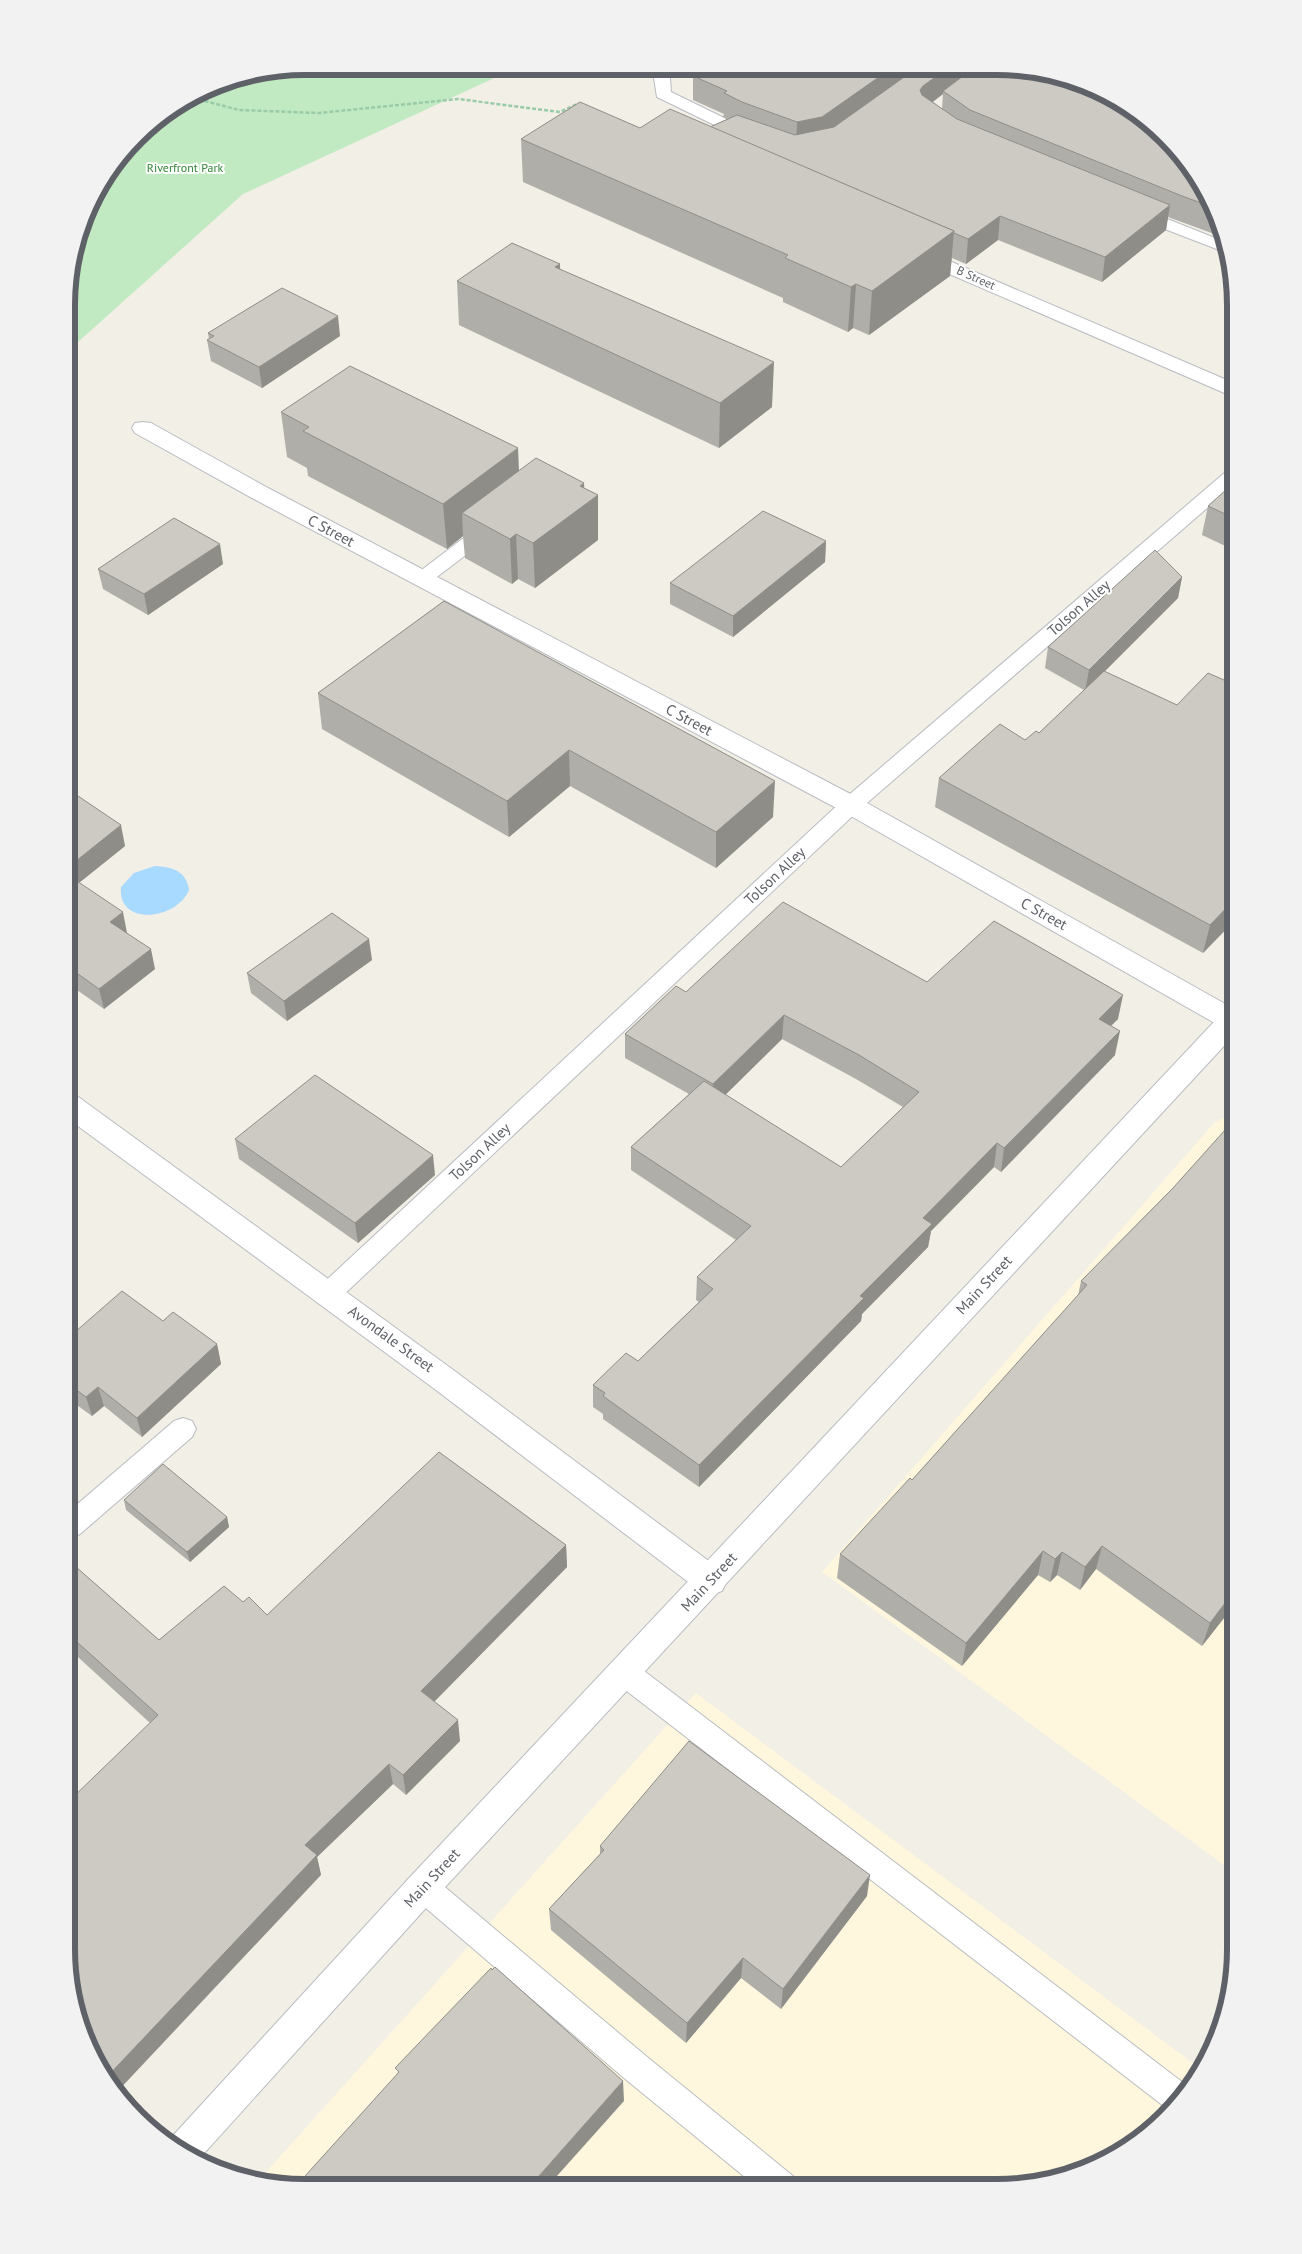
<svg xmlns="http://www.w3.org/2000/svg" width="1302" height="2254" font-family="'PT Sans',sans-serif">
  <rect width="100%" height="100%" fill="#f1efe6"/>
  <g fill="#fff7dd">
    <polygon points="1235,1112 1235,1873 822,1572 1214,1123"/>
    <polygon points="696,1693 1201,2069 1186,2094 1142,2139 1074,2175 997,2188 274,2186 258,2181"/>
  </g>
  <polygon fill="#c2eac2" points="305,66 516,68 243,194 68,351 68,274 91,199 148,126 214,84"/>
  <path fill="#a8d9ff" d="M155 866C173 867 186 871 189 890 177 920 117 927 121 887L134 873Z"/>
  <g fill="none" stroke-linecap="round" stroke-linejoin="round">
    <defs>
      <g id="service">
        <polygon points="661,68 677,69 670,78 671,92 755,133 757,136 755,139 743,139 657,97 654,78"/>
        <polygon points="1137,207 1225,242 1227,253 1131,216 1129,212 1131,208"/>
        <polygon points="1236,467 1236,483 859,810 338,1300 329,1303 320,1300 316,1293 320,1286 843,800 1229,469"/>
        <polygon points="489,522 496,524 499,528 496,532 429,583 422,585 415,583 412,579 415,575 482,524"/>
        <polygon points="183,1418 192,1421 196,1429 192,1437 80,1534 71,1538 67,1536 67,1513 174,1421"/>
        <polygon points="625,1660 635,1664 1190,2088 1170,2111 615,1682 611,1673 615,1664"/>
        <polygon points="423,1873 433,1877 646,2056 793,2176 798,2187 757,2187 624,2078 413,1897 408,1887 413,1877"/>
      </g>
      <g id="minor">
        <polygon points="917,247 1236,384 1236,398 910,257 907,253 910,249"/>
        <polygon points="143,422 151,423 268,488 860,799 1236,1010 1236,1033 1227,1030 842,811 252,498 135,433 132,428 135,423"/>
        <polygon points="67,1093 77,1096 452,1369 722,1571 727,1581 722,1591 711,1595 700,1591 432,1387 67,1118"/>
      </g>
      <polygon id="tertiary" points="1236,1005 1236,1033 435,1898 198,2160 168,2141 411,1876 1227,1008"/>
    </defs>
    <use href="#service" stroke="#b9bcc1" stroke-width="2"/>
    <use href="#minor" stroke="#b9bcc1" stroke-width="2"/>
    <use href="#tertiary" stroke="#b9bcc1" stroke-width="2"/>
    <polyline stroke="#9acba8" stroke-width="2.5" stroke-dasharray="4 2" stroke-linecap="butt" points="193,98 239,110 319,113 458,99 560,112 577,104"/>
    <use href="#service" fill="#fff" fill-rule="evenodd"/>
    <use href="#minor" fill="#fff" fill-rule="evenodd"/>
    <use href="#tertiary" fill="#fff" fill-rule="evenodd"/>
  </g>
  <g fill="#afaea8" fill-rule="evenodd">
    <path d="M1043 71 1195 172 1223 228 1225 238 1168 217 1166 230 1102 282 998 240 966 264 952 258 950 276 869 335 853 328 848 332 783 302V298L523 182 521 139 640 128 710 127 727 119 723 117 724 114 693 100V76ZM943 94 942 109 933 102Z"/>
    <polygon points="560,264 560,269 772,407 719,448 459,325 457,281"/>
    <polygon points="208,333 340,336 262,388 211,361 207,340 209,339"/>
    <polygon points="281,412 519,471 584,488 598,495 598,540 535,588 518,579 512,584 465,558 463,536 447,549 308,476 307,468 287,457"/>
    <polygon points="1236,481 1236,551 1202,535 1208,506"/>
    <polygon points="826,541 825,562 733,637 670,604 670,583"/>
    <polygon points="223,564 148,615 103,589 98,569"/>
    <polygon points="1182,577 1178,598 1105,671 1236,919 1203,953 935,807 939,778 1025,740 1039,733 1084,690 1045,668 1048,647"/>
    <polygon points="444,601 773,817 716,868 570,786 509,837 322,729 318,693"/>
    <polygon points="68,804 125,846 79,883 127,933 155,969 104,1009 67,983"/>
    <polygon points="372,960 287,1021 251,993 247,973"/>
    <path d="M927 982 1118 1019 1111 1026 1115 1055 1001 1172 994 1167 931 1231 928 1247 862 1314 861 1321 699 1487 603 1419V1414L593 1407V1385L638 1361 699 1302 696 1300 697 1277 736 1240 631 1170V1147L689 1094 625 1058V1034L686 992ZM782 1039 856 1079 903 1107 841 1167 725 1095Z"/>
    <polygon points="235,1139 435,1175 358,1243 239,1159"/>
    <polygon points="1173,1188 1235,1604 1202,1646 1096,1569 1080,1590 1057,1575 1050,1582 1038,1575 962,1666 837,1578 840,1554 912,1480 1078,1296 1081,1281"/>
    <polygon points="163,1321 217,1344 221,1364 142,1437 104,1406 92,1416 67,1398 67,1339"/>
    <polygon points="124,1500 227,1517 229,1527 190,1562 126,1510"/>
    <polygon points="566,1545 567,1567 434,1702 460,1741 406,1795 393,1784 317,1857 321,1875 150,1723 67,1647 67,1559 159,1640 243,1602 267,1615"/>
    <polygon points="600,1846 867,1896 781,2009 741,1978 686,2043 551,1930 549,1909 600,1854"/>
  </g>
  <g fill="#8f8d88">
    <polygon points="889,70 922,70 820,141 796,146 797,122"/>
    <polygon points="945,70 976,70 943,91 943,94 921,110 920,90 923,86"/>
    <polygon points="1170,205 1166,230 1102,282 1105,257"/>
    <polygon points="1000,216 998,240 966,264 968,239"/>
    <polygon points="954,231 950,276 869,335 872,291"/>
    <polygon points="560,264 561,308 555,267"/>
    <polygon points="856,284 853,328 848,332 851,287"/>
    <polygon points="338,316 340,336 262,388 259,367"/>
    <polygon points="774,362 772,407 719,448 720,403"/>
    <polygon points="518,448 520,493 462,513 463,536 447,549 443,504"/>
    <polygon points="584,483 585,505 598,495 598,540 535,588 533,543 580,486"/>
    <polygon points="516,534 518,579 512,584 510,539"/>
    <polygon points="826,541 825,562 733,637 733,616"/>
    <polygon points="220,544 223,564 148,615 144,594"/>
    <polygon points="1182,577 1178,598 1085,691 1089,670"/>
    <polygon points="569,750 570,786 509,837 507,801"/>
    <polygon points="775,781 773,817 716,868 716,832"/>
    <polygon points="121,825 125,846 75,886 71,865"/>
    <polygon points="1236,898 1236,919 1203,953 1210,925"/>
    <polygon points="123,912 127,933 114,942 110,922"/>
    <polygon points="369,939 372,960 287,1021 284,1001"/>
    <polygon points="151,949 155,969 104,1009 99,989"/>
    <polygon points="1123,995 1118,1019 1094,1042 1099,1019"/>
    <polygon points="784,1015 782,1039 712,1108 713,1084"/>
    <polygon points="1120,1031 1115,1055 1001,1172 1004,1148"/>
    <polygon points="997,1143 994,1167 931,1231 928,1247 862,1314 861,1321 699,1487 699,1465 860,1296 923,1218"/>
    <polygon points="433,1155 435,1175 358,1243 355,1223"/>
    <polygon points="72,1213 77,1233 67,1241 67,1217"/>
    <polygon points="217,1344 221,1364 142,1437 137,1418"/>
    <polygon points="98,1387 104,1406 92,1416 86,1397"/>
    <polygon points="227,1517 229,1527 190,1562 187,1552"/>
    <polygon points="566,1545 567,1567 424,1712 421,1691"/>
    <polygon points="1102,1546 1096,1569 1080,1590 1085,1567"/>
    <polygon points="1043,1551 1038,1575 962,1666 966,1643"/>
    <polygon points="1062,1552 1057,1575 1050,1582 1055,1559"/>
    <polygon points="1235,1590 1235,1604 1202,1646 1210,1623"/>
    <polygon points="458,1720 460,1741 406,1795 403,1775"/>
    <polygon points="389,1764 393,1784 317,1857 321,1875 116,2093 107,2082 105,2079 305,1845"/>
    <polygon points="870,1875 867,1896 781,2009 783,1989"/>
    <polygon points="743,1958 741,1978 686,2043 687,2023"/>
    <polygon points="623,2081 624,2101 548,2186 531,2186 531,2185"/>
  </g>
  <g fill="#cccac3" stroke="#8f8d88">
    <polygon points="705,69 889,70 822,117 797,122 742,102 724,93 727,91 693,76"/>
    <polygon points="914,70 945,70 923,86 920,90 922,95 957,119 1170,205 1105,257 1000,216 968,239 954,233 954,231 710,127 737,115 795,135 834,127"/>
    <polygon points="971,70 1043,71 1102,91 1154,125 1195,172 1212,207 1182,196 970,110 943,91"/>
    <polygon points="580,102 640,128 670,109 954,231 872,291 856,284 851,287 785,258 788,255 521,139"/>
    <polygon points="512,243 560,264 555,267 774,362 720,403 457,281"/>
    <polygon points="282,288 338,316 259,367 207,340 214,336 208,333"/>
    <polygon points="350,366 518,448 443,504 303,431 309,427 281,412"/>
    <polygon points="536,458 584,483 580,486 598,495 533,543 516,534 510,539 462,513"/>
    <polygon points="1236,481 1236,519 1208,506"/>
    <polygon points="763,511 826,541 733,616 670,583"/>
    <polygon points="174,518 220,544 144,594 98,569"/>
    <polygon points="1155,550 1182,577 1089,670 1048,647"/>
    <polygon points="444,601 775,781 716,832 569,750 507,801 318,693"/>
    <polygon points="1236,669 1236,898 1210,925 939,778 1000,724 1025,740 1036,731 1039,733 1104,671 1177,705 1208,673 1224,680"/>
    <polygon points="78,796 121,825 71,865 68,863 68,804"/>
    <polygon points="68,875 123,912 110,922 151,949 99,989 67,966"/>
    <polygon points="783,902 927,982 994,921 1123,995 1099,1019 1120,1031 1004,1148 997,1143 923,1218 932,1224 860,1296 864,1298 699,1465 603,1396 605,1393 593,1385 626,1353 638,1361 713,1289 697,1277 751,1226 631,1147 704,1081 841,1167 919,1092 859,1055 784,1015 713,1084 625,1034 676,986 686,992"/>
    <polygon points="332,913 369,939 284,1001 247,973"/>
    <polygon points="315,1075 433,1155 355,1223 235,1139"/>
    <polygon points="1225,1130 1235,1137 1235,1590 1210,1623 1102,1546 1085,1567 1062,1552 1055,1559 1043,1551 966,1643 840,1554 910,1478 912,1480 1087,1285 1081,1281 1173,1188"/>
    <polygon points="67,1209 72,1213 67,1217"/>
    <polygon points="122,1291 163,1321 173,1312 217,1344 137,1418 98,1387 86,1397 67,1383 67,1339"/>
    <polygon points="439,1452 566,1545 421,1691 458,1720 403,1775 389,1764 305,1845 317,1855 105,2079 79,2026 66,1949 66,1804 158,1715 67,1633 67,1559 159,1640 224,1586 243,1602 249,1597 267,1615"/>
    <polygon points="163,1464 227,1517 187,1552 124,1500"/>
    <polygon points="689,1741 870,1875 783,1989 743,1958 687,2023 549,1909 604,1850 600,1846"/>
    <polygon points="495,1967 623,2081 531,2185 533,2186 296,2186 399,2072 395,2068 491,1968 492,1970"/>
  </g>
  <g text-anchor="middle" stroke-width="4" stroke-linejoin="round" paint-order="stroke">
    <g font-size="12" fill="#308533" stroke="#fff">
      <text x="185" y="172">Riverfront Park</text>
    </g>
    <g font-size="12" fill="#5e6268" stroke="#fff">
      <text transform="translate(976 278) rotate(24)" y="4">B Street</text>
    </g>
    <g font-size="15" fill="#5e6268" stroke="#fff">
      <text transform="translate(331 531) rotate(28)" y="5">C Street</text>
      <text transform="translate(1079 608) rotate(-41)" y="5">Tolson Alley</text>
      <text transform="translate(689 720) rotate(28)" y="5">C Street</text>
      <text transform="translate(775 876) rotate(-43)" y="5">Tolson Alley</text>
      <text transform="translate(1044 914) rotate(29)" y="5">C Street</text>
      <text transform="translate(480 1152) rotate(-43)" y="5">Tolson Alley</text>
      <text transform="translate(984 1285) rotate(-47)" y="5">Main Street</text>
      <text transform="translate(391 1339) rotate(36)" y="5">Avondale Street</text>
      <text transform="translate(709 1582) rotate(-47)" y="5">Main Street</text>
      <text transform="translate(432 1878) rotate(-47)" y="5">Main Street</text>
    </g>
  </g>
  <path d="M0 0H1302V2254H0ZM305 75H997A230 230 0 0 1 1227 305V1949A230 230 0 0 1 997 2179H305A230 230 0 0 1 75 1949V305A230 230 0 0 1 305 75Z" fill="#f2f2f3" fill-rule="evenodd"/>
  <path fill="none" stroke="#5e6268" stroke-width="6" d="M305 75H997A230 230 0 0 1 1227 305V1949A230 230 0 0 1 997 2179H305A230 230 0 0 1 75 1949V305A230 230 0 0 1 305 75Z"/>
</svg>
